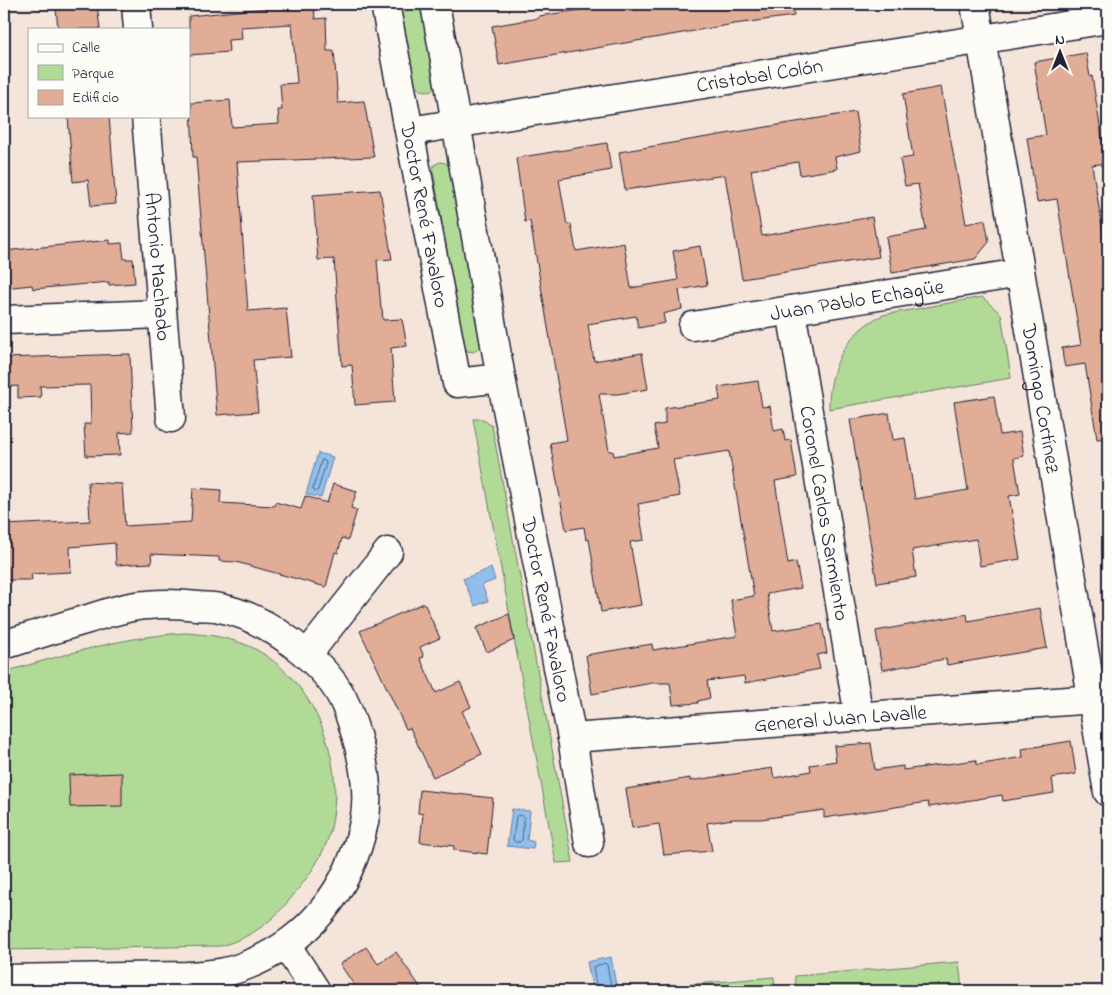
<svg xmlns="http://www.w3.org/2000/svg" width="1112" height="995" font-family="'Indie Flower',sans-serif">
  <rect width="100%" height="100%" fill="#f5e4da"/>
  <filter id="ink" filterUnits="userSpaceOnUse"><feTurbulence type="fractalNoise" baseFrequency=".02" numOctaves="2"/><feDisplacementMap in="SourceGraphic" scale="10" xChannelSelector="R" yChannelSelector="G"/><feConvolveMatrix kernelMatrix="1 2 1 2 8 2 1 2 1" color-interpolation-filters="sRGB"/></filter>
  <g filter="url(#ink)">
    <g fill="#b1da97" stroke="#6a7e69">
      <path d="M400 4H423L436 85 433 90C425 92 418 91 414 83Z"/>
      <polygon points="440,162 446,163 449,167 482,344 479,349 473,352 467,351 463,344 433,170 434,165"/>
      <path d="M982 297 1001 314 1011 378 829 409C828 370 846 331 883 315Z"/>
      <polygon points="473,419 482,419 492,426 573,862 556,863"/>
      <path d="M184 633C208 634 235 638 257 650 318 685 347 765 330 832 325 852 311 873 299 888 276 918 258 935 221 946L4 950V672C64 655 121 637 184 633Z"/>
      <polygon points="959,962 962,991 796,991 795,976"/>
      <polygon points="774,977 775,991 662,991 661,987"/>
    </g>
    <g fill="#91bfeb" stroke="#6580a5">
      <polygon points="318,453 333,457 321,498 306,494"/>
      <polygon points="491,568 495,580 482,585 488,601 475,606 463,579"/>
      <polygon points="512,809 530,811 527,840 534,842 533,849 507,846"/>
      <polygon points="611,957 617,991 593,991 587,962"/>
    </g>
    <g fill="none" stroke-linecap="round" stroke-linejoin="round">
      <g stroke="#4e6181" stroke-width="1">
        <polygon points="322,460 325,461 326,463 318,490 315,492 313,489"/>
        <polygon points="518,815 523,816 524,818 522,840 520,842 515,842 513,840 516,817"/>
        <polyline points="597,991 593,967 605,963 607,965 612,991"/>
      </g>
    </g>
    <g fill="#e2ad96" stroke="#22223b">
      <polygon points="97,4 100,29 58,29 56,8"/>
      <polygon points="284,4 314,4 315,19 326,18 327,51 334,51 338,103 364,101 374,157 237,162 248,311 286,308 291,357 253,360 258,412 217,415 196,157 193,157 191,103 230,100 232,127 279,124 278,110 282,110 280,84 297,83 292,24 241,27 242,39 228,40 229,52 189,55 189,16 284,6"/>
      <polygon points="621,4 793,4 794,16 734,24 499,65 492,26 539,18 539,16"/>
      <polygon points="1086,53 1090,77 1092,76 1106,163 1092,165 1104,238 1108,237 1108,438 1097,439 1085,364 1065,367 1063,358 1062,348 1081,345 1057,199 1037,202 1027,138 1046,135 1034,62"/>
      <polygon points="941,87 966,224 985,220 989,242 975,259 892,273 886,237 926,230 918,184 905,186 900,159 913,157 903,94"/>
      <polygon points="855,112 861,151 835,157 837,169 800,175 798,162 751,170 762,236 872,217 879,257 742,279 725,175 625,190 619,152"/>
      <polygon points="68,116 109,116 116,204 91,206 88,180 73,182"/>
      <polygon points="607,143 611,170 559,179 567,225 571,224 576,251 624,243 631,288 678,280 673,251 700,246 707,285 679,290 682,309 663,314 665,323 638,328 636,316 588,324 594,361 642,353 648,389 618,394 599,394 609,451 613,451 614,456 658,448 654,426 665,424 665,408 720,400 718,387 758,381 762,407 770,406 774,431 783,429 785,441 791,440 797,477 775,481 788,564 796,562 801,588 767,594 773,631 822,624 827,653 817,655 820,669 745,683 744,676 707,681 710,698 698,701 698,703 673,705 670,683 652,683 592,694 586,655 652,644 653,650 737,636 731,600 754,596 729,451 673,460 680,496 638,504 644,540 630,542 641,605 601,612 589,539 586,540 584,527 566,530 550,443 567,440 530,221 525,222 516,158"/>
      <polygon points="380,190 392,259 377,260 381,309 382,309 383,320 402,319 407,346 391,348 395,402 355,405 352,365 342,366 334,259 318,260 313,195"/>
      <polygon points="110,240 110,244 122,243 124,259 133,259 135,283 109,285 109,282 33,289 32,285 4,288 4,251"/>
      <polygon points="130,354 133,432 119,433 120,455 86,456 84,424 91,424 90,385 40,386 41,397 18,398 18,386 4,387 4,358"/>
      <polygon points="994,396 1000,435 1020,432 1024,456 1014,458 1020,494 1009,496 1020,559 980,566 976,539 912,550 916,577 877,583 850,420 889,413 893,440 905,438 915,499 968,490 954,402"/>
      <polygon points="88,482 122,484 125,526 191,522 193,488 221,490 220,503 274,506 275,502 301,509 305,496 327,503 333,484 357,491 351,508 357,510 348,540 342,538 338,553 335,552 326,587 236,562 219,561 219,557 151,554 152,563 116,565 115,543 70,547 71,572 31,574 32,580 4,580 4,525 90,521"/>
      <polygon points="424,603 440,638 420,647 424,657 420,658 436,693 460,682 471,707 462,711 482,754 433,777 410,728 406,729 360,631"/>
      <polygon points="1040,608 1047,648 947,665 946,659 882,670 876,631 967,614 968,621"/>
      <polygon points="509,614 514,640 487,652 476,628"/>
      <polygon points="1071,741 1076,774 1052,778 1054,793 1003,801 1002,795 929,807 928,802 824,818 824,810 761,819 733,819 707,823 712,851 664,855 659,824 632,828 626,789 690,778 690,781 772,768 774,778 811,771 810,765 836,761 834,746 871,743 875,770 903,766 903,770 976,760 977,765 1023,757 1022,749"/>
      <polygon points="122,773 122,806 70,807 69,775"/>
      <polygon points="420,790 493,798 487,854 454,850 454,846 420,842 423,814 418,813"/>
      <polygon points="366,947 378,964 396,952 423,991 358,991 340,964"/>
    </g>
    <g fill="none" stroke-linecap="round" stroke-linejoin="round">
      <defs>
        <g id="street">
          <polyline points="136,4 138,29"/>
          <path id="s1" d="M385 4 457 383 501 378"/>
          <path id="s2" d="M435 4 501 378 572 738 589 843"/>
          <path id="s3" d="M975 4 1108 792"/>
          <path id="s4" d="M146 116 171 418"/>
          <path id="s5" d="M410 131 1108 19"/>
          <path id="s6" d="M791 310 859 717"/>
          <polyline points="4,320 162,314"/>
          <path id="s7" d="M693 326 1020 273"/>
          <path d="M4 645C32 636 60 627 88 619 107 613 128 606 147 605 164 603 181 604 197 606 204 607 213 606 220 608 246 613 271 627 292 643 313 659 336 681 346 706 350 715 353 725 356 735 364 762 370 793 364 822 350 889 308 943 242 967 225 974 204 975 186 976L4 979"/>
          <polyline points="307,655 388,552"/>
          <path id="s8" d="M572 738 1108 698"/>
          <polyline points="286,945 316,991"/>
        </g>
      </defs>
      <use href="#street" stroke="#22223b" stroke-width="31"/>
      <use href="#street" stroke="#fdfcf7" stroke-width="28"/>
    </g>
  </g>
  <g text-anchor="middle" stroke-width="4.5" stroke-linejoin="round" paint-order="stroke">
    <g font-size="21" fill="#22223b" stroke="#fdfcf7">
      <text dy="7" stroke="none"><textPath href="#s5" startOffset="354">Cristobal Colón</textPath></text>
      <text dy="7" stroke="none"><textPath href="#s1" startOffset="215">Doctor René Favaloro</textPath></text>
      <text dy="7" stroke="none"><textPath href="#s4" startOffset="151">Antonio Machado</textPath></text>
      <text dy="7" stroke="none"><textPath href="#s7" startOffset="166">Juan Pablo Echagüe</textPath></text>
      <text dy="7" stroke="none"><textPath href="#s3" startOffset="400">Domingo Cortínez</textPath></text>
      <text dy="7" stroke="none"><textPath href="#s6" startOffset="206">Coronel Carlos Sarmiento</textPath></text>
      <text dy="7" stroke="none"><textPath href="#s2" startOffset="616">Doctor René Favaloro</textPath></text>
      <text dy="7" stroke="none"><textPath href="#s8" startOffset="269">General Juan Lavalle</textPath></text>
    </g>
  </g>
  <rect width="1112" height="995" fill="none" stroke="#fdfcf7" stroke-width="20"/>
  <rect x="10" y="10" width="1092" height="975" fill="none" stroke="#22223b" stroke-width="2" filter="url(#ink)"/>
  <rect x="28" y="28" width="162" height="90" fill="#fdfcf7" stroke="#a5a5ac"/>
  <rect x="38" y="44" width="25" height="8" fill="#fdfcf7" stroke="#a5a5ac"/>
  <text x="72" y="52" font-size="15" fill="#22223b">Calle</text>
  <rect x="38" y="65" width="25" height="15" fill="#b1da97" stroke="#a5a5ac"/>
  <text x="72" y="78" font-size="15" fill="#22223b">Parque</text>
  <rect x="38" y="90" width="25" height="15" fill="#e2ad96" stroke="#a5a5ac"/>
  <text x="72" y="102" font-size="15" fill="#22223b">Edificio</text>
  <g transform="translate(1060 52)" stroke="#fdfcf7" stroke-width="4" paint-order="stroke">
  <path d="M0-4L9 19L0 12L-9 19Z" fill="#22223b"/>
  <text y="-8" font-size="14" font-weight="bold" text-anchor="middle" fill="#22223b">N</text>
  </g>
</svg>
